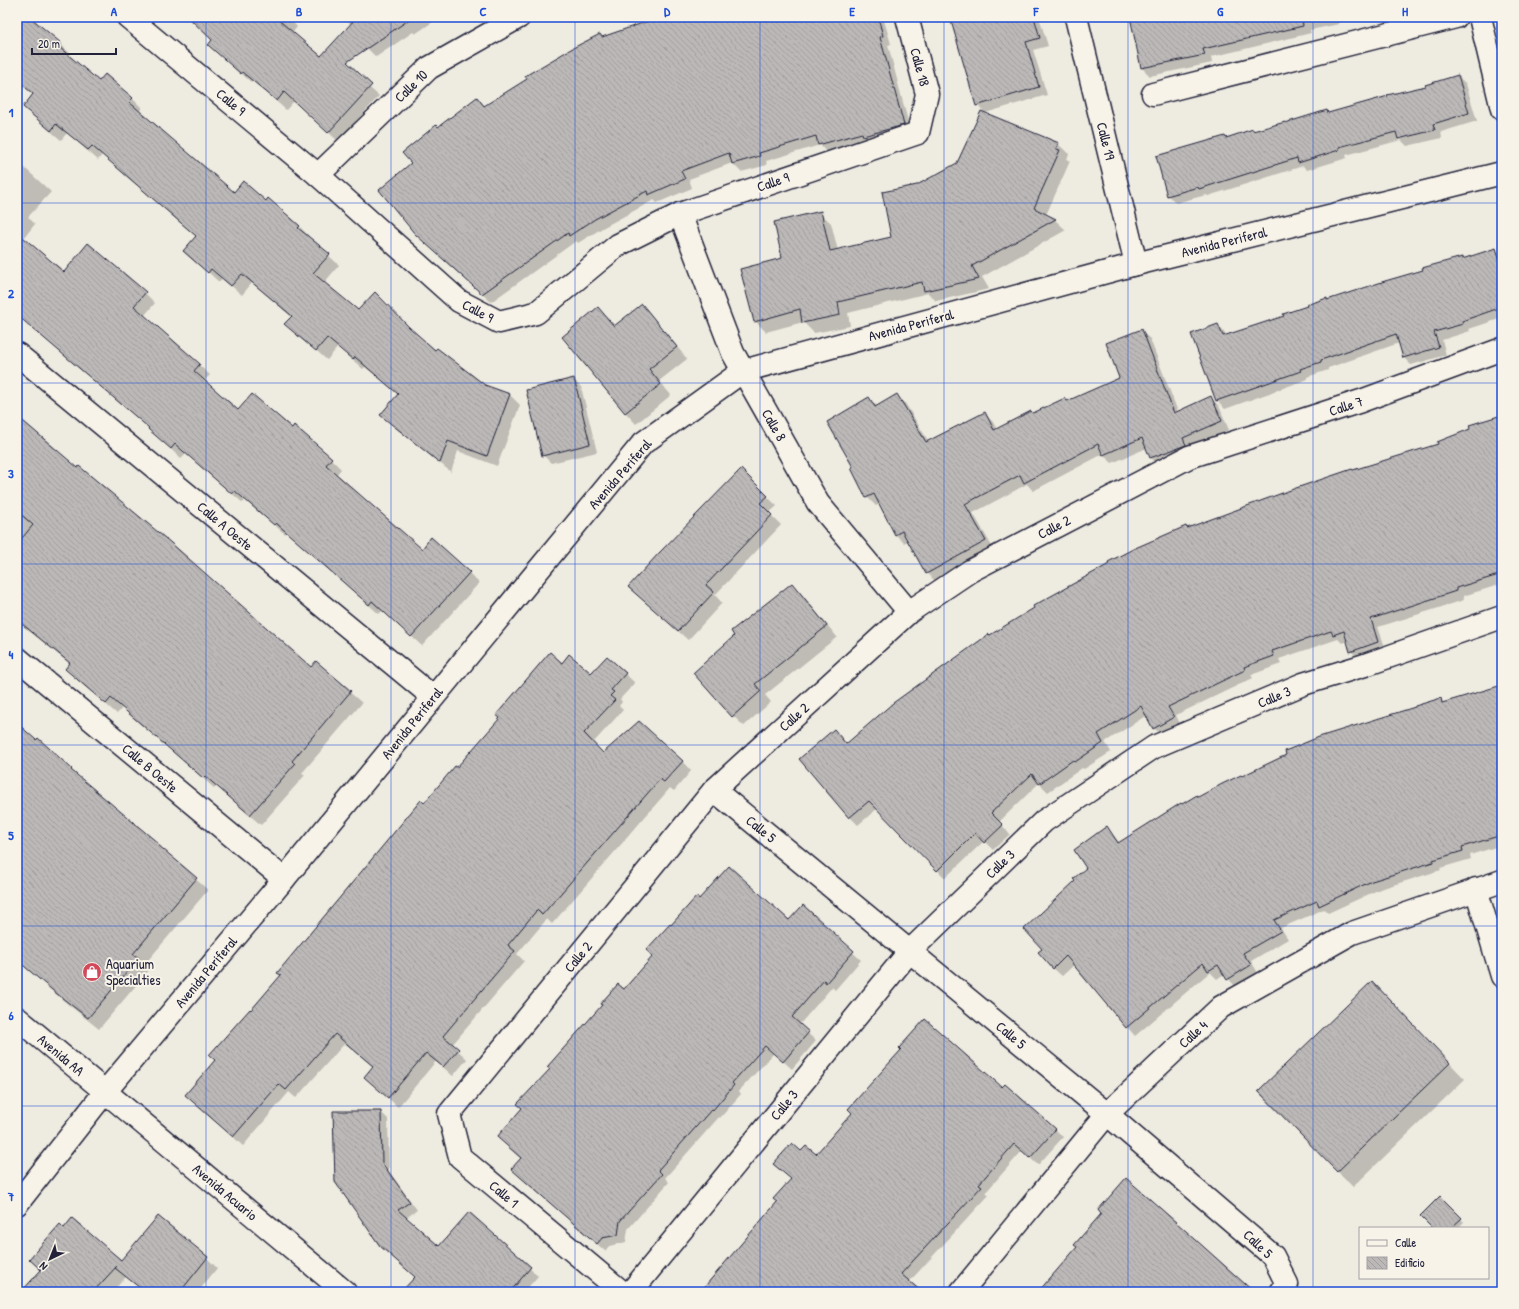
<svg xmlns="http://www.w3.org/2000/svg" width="1519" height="1309" font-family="'Patrick Hand',sans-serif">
  <defs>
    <pattern id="building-back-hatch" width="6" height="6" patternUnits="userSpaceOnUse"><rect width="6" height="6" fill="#bbb8b7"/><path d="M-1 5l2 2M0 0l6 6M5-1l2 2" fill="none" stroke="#a09e9e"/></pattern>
  </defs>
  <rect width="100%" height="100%" fill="#eeebe1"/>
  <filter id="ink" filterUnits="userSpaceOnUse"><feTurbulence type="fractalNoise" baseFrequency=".025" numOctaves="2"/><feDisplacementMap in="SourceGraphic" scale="8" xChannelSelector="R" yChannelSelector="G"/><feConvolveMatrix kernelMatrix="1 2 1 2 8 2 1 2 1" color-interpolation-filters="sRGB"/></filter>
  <g filter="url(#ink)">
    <g fill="#0003">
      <polygon points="17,17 32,17 40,25 39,26 71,54 69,57 99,82 132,98 142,108 139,112 234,193 266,202 299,226 309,236 308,237 339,265 324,283 358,312 410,329 435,351 484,386 510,395 520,405 497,466 458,451 451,472 392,425 382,415 399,395 365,367 363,369 338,347 327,360 286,324 292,317 252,283 242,295 222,278 219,282 185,251 197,237 102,155 98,160 67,133 61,140 34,117 24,107 34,95 17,81"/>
      <polygon points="188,17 288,17 297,27 292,33 321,58 327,51 379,96 338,141 294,101 286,110 252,80 251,82 209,45 213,40"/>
      <polygon points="345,17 440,17 415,34 413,32 376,57 367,48"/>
      <polygon points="656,17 883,17 891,44 888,45 911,133 827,153 820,145 766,161 767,165 741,172 732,163 689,179 692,188 657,203 654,200 604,227 578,243 576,241 491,302 425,243 412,163 438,128 477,98 485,106 600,35 603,38 657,19"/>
      <polygon points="953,17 1039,17 1048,46 1033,50 1047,95 985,113 977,105"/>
      <polygon points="1136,17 1359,17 1339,22 1339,24 1310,30 1311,33 1211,57 1212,63 1150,76 1142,68 1131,18"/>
      <polygon points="1458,76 1466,84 1477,121 1441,132 1442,138 1407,146 1401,140 1346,155 1347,158 1307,170 1303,166 1208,196 1206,195 1176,203 1168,195 1226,138 1253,130 1254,131 1285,124 1327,112 1329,114 1427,87"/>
      <polygon points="1058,144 1069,154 1067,159 1070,161 1046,215 1055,220 1066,230 982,277 989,289 936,301 928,293 848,313 850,326 814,333 803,322 766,332 755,321 784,259 820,213 831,223 838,251 892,238 917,186"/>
      <polygon points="17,161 51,192 28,217 35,224 23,239 64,274 145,293 155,303 144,316 210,375 204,381 239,412 292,430 331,459 341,469 336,475 422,550 469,573 479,583 422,646 383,610 379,614 286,532 285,534 245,500 243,503 186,454 181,459 150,429 17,314"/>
      <polygon points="1496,249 1502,256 1502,318 1469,329 1470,331 1442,340 1446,355 1411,365 1403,357 1399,343 1328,368 1328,370 1307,377 1308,379 1225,409 1217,401 1218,325 1227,336 1461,258 1463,260"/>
      <polygon points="641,305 652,316 687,359 659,381 671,395 636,424 626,413 563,337 597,308 615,327"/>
      <polygon points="1141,331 1150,339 1178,412 1211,398 1219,406 1229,430 1191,447 1160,466 1151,458 1147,448 1112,463 1103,454 1033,491 1027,484 973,513 994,550 936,582 927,573 909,540 904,543 895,534 880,504 876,506 867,497 855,467 869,398 877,406 897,395 905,403 929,442 984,413 993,422 997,429 1033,414 1068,402 1121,378"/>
      <polygon points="573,379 581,387 597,452 551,463 543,455"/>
      <polygon points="17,415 42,438 311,669 316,663 362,703 302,773 305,775 261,825 216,786 214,788 122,708 117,714 77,679 70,664 17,621"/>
      <polygon points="1502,415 1502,584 1463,596 1464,600 1378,627 1386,650 1359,659 1351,651 1348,641 1342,643 1338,639 1279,659 1281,664 1251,675 1253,678 1176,715 1181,726 1162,736 1154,728 1147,715 1105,742 1111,752 1084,769 1082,768 1048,792 1039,783 999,822 1010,834 993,850 984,841 945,878 878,808 858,825 850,817 834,731 847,744 990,636 1188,529 1353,471 1439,445"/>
      <polygon points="741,471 777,506 769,513 781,525 715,595 722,603 688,640 639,596"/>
      <polygon points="792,584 802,594 837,637 765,695 771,702 744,726 733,716"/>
      <polygon points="607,657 635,683 620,699 622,702 619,706 623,710 593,743 603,754 682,761 691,771 674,791 670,788 552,924 547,919 517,954 524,961 452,1045 467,1059 453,1076 436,1061 398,1107 365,1077 373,1067 345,1043 296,1098 289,1092 243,1146 186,1095 216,1060 251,1012 424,804 457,769 562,664 592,674"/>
      <polygon points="1502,684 1502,845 1470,855 1471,859 1440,868 1441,870 1380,889 1328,913 1324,909 1281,928 1288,939 1251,961 1258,973 1236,987 1224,974 1217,979 1210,972 1135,1036 1074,965 1062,976 1053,968 1043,949 1077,881 1087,868 1107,828 1120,843 1182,805 1242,777 1441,699 1444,703 1499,687 1499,685"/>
      <polygon points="17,725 71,769 82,781 158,843 168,855 208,890 144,965 149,970 99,1029 64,1001 17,960"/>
      <polygon points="699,900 789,922 803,907 861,960 835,990 832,987 799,1025 816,1041 792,1069 774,1053 739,1091 741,1094 720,1118 719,1117 665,1178 669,1182 628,1229 626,1242 609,1246 605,1251 520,1177 522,1159 506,1145 624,990 654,957 671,926"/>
      <polygon points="1387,998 1465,1079 1353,1187 1337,1171"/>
      <polygon points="1002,1089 1055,1129 1063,1137 1038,1165 1022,1151 986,1192 989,1195 909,1282 921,1292 701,1292 778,1202 792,1180 782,1171 801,1152 816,1156"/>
      <polygon points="381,1112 388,1119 389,1171 417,1210 406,1218 439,1247 469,1213 538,1276 524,1292 403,1292 416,1277 380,1245"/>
      <polygon points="1440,1197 1464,1222 1458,1228 1433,1228"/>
      <polygon points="64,1229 122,1261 207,1258 217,1268 198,1292 144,1292 126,1277 112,1292 22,1292 42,1271 30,1259"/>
    </g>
    <g fill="url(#building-back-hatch)" stroke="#22223b">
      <polygon points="17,17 30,17 61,43 59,47 99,81 105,74 133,98 129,102 234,192 243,181 266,201 268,198 300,226 298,228 330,254 313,273 358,310 375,292 409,327 435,350 437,348 485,385 510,394 487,456 448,441 440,463 380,415 398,394 355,357 353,360 327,338 316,351 284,324 292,316 242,274 231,286 211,269 208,273 183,251 196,236 92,146 88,150 56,124 51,131 23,107 33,94 17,80"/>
      <polygon points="188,17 275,17 321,56 357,17 413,17 347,62 372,85 328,133 284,92 277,101 242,72 241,74 208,45 212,40"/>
      <polygon points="660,17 878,17 883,36 880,37 904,125 863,136 862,133 818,145 816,136 759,153 760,156 732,164 729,153 681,171 685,179 648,195 647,191 595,219 569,236 568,233 482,294 415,234 379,190 411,163 402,153 436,125 438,127 477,97 484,106 527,79 525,76 571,49 600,34 602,37"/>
      <polygon points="965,17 1034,17 1040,38 1026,42 1039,87 976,106 951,21"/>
      <polygon points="1130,17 1302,17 1303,26 1203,49 1205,55 1141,68"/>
      <polygon points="1458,75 1469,113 1433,124 1435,130 1398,139 1396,132 1339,147 1339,150 1298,163 1297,158 1199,189 1198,187 1167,196 1156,156 1225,136 1226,138 1253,129 1253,131 1285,122 1285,123 1327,110 1328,113 1388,96 1387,95 1426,86 1425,85"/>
      <polygon points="981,111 1059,143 1056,149 1060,150 1034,208 1056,219 972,266 979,279 924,291 922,282 838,302 840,315 802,323 800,309 754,322 740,269 782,258 774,222 821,211 830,251 891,237 882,192 917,185 957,163"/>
      <polygon points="17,232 64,272 88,243 146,292 134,306 200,364 194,371 238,410 252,394 292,428 294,425 332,458 326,465 422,549 431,537 470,572 411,637 372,601 369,605 276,523 274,525 235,491 232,494 175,444 171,449 148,429 149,428 17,315"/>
      <polygon points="1496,248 1502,267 1502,307 1462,321 1463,324 1434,332 1439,347 1403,358 1396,334 1321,360 1321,362 1300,369 1301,371 1216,401 1191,334 1218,324 1223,336 1284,316 1283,314 1307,306 1306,305 1327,298 1327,300 1385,281 1423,270 1422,268 1462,257 1462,259"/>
      <polygon points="642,304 677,347 649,369 661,384 625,413 562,337 598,307 614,326"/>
      <polygon points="1142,329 1174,413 1211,396 1222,421 1183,438 1186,445 1150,458 1142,438 1103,455 1098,444 1024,483 1020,475 965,504 986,541 926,574 902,531 895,535 874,494 866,498 851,468 853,467 827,422 869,397 875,407 897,394 926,442 985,412 994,430 1031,411 1033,413 1065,398 1067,401 1119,378 1106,343"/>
      <polygon points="574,378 590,444 542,456 526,390"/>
      <polygon points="1502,415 1502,574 1456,588 1456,591 1371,619 1378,642 1350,652 1344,631 1333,635 1331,631 1272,651 1274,656 1244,667 1245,670 1168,707 1174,717 1153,729 1141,706 1098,734 1103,743 1075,762 1073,760 1039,784 1032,774 991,813 1003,825 984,843 975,833 937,871 869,801 849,818 799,759 834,729 846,744 893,703 989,634 990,635 1034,608 1033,606 1109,564 1108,562 1133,549 1186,526 1187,528 1296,488 1352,469 1353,470 1438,444 1437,442 1470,429 1469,425"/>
      <polygon points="17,416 78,468 79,466 171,543 311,667 316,661 351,691 292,761 295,764 250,815 205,776 203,778 111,698 106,704 65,669 70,663 17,620 17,544 33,525 17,511"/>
      <polygon points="741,469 768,496 760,503 772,515 706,585 714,592 678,631 628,587 659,553"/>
      <polygon points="792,583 827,626 755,684 761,691 732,717 693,673 734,636 731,631"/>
      <polygon points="550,652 562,663 569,654 591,673 607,656 626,673 611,690 614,692 610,696 615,700 584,733 603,753 639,721 683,761 664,782 660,779 542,915 537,910 508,945 515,951 443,1036 459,1049 443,1067 426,1053 388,1098 364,1077 373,1066 335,1034 286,1090 279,1084 233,1137 185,1095 215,1060 209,1055 250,1009 251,1010 281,975 277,973 421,800 424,803 455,766 457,767 500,718 496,715"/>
      <polygon points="1502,685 1502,835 1462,847 1463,851 1433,860 1433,862 1372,881 1319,906 1317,901 1274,920 1281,931 1243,953 1251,965 1227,980 1218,965 1208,971 1203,963 1126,1028 1066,956 1053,969 1038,952 1042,949 1024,929 1075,881 1073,879 1086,868 1074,850 1107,826 1118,843 1181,803 1182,804 1197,795 1198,797 1222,784 1241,775 1242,776 1286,755 1285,751 1319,737 1415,707 1415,706 1441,698 1442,703"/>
      <polygon points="17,723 36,740 38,738 72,769 71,770 158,843 157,844 197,878 133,954 139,958 88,1018 52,990 17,960"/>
      <polygon points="729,866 789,920 803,905 854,951 826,983 824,980 792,1017 809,1032 783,1062 765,1046 732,1083 734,1085 712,1111 711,1110 658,1170 662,1174 620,1221 618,1235 602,1238 597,1244 511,1169 521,1158 497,1137 522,1108 517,1104 550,1069 547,1067 602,1005 600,1004 618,984 624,989 653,956 646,950 670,924 671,925 697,896 699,899"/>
      <polygon points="1372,981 1450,1063 1337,1172 1258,1091"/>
      <polygon points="925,1019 1002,1087 1005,1084 1056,1129 1030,1158 1014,1144 979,1184 982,1186 901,1274 922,1292 700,1292 777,1202 773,1199 791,1179 773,1164 792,1143 801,1151 806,1146 816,1154 852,1113 848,1109 901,1050 899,1048"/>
      <polygon points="333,1111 381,1111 382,1163 410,1202 398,1210 439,1246 469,1212 531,1267 510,1292 401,1292 415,1277 380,1246 335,1182"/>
      <polygon points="1126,1178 1186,1231 1254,1292 1038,1292 1077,1247 1074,1245 1101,1214 1098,1210"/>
      <polygon points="1440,1196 1462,1218 1451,1228 1432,1228 1420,1216"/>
      <polygon points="158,1216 208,1257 180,1292 145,1292 115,1268 117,1266 93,1292 21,1292 41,1270 29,1259 60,1224 64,1228 72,1218 121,1260"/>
    </g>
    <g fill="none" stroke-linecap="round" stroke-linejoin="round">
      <defs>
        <g id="minor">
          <polyline points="128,17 318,175 459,301 499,322 536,313 618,245 680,214 918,133 927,94 907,17"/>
          <polyline points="1076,17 1136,264"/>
          <polyline points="1480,17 1502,109"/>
          <polyline points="1153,94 1456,17"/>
          <polyline points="318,175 429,68 519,17"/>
          <polyline points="680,214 733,353 818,503 909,612"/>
          <polyline points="17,354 433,697"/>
          <polyline points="17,658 284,879"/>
          <polyline points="714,790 1107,1114 1273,1256 1287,1284 1281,1292"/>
          <polyline points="1476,889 1502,976"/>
          <polyline points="17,1018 345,1292"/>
          <polyline points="17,1204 105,1092 284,879 643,443 743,371 1136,264 1502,173"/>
          <polyline points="622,1292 460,1157 449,1114 714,790 909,612 970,571 1189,457 1361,401 1502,349"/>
          <polyline points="631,1292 910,951 1044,821 1154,747 1303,684 1365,665 1502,617"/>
          <polyline points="961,1292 1107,1114 1221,1007 1352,933 1502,881"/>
        </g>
      </defs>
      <use href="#minor" stroke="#22223b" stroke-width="25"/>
      <use href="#minor" stroke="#f7f3e8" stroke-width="22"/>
    </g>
  </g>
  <path fill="none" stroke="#1d4ed8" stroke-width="1" stroke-opacity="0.55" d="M206 17V1292M391 17V1292M575 17V1292M760 17V1292M944 17V1292M1128 17V1292M1313 17V1292M17 203H1502M17 383H1502M17 564H1502M17 745H1502M17 926H1502M17 1106H1502"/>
  <defs>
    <symbol id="shop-disc" viewBox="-11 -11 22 22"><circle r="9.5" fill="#d1495b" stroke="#f7f3e8"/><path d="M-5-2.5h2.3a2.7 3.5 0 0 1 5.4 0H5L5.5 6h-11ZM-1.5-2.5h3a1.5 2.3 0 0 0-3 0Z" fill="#fff"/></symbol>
  </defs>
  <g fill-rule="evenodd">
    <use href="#shop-disc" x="81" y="961" width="22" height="22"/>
  </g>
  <g text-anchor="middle" stroke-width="4" stroke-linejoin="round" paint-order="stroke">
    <g font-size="14" fill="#22223b" stroke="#f7f3e8">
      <text transform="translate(920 67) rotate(75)" y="5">Calle 18</text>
      <text transform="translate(411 86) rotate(-44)" y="5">Calle 10</text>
      <text transform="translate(231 102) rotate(40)" y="5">Calle 9</text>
      <text transform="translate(1106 141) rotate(76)" y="5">Calle 19</text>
      <text transform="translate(773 182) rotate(-19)" y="5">Calle 9</text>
      <text transform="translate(1224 242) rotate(-14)" y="5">Avenida Periferal</text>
      <text transform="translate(478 311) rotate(28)" y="5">Calle 9</text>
      <text transform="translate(911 325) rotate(-15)" y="5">Avenida Periferal</text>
      <text transform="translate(1346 406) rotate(-18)" y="5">Calle 7</text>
      <text transform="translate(774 425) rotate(60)" y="5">Calle 8</text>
      <text transform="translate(620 474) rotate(-49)" y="5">Avenida Periferal</text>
      <text transform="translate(225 526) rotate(40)" y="5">Calle A Oeste</text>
      <text transform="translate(1054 527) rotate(-28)" y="5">Calle 2</text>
      <text transform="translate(1274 697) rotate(-23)" y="5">Calle 3</text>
      <text transform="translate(794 717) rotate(-42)" y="5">Calle 2</text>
      <text transform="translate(412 723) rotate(-51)" y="5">Avenida Periferal</text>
      <text transform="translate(150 768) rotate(40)" y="5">Calle B Oeste</text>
      <text transform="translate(761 829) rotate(39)" y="5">Calle 5</text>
      <text transform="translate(1000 864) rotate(-44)" y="5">Calle 3</text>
      <text transform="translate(578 957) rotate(-51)" y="5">Calle 2</text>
      <text transform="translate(206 972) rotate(-50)" y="5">Avenida Periferal</text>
      <text transform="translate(1193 1034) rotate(-43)" y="5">Calle 4</text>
      <text transform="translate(1011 1035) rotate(40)" y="5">Calle 5</text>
      <text transform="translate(61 1055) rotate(40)" y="5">Avenida AA</text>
      <text transform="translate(784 1105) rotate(-51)" y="5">Calle 3</text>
      <text transform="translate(225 1192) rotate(40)" y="5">Avenida Acuario</text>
      <text transform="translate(504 1194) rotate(40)" y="5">Calle 1</text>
      <text transform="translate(1258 1244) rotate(43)" y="5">Calle 5</text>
    </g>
    <g font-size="14" fill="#22223b" stroke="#f7f3e8" text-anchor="start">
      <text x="106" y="969">Aquarium<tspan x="106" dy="16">Specialties</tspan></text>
    </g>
  </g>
  <rect width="1519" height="1309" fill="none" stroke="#f7f3e8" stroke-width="44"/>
  <rect x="1359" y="1227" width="130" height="52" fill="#f7f3e8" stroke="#a29fa3"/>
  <rect x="1367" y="1240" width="20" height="6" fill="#f7f3e8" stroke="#a29fa3"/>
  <text x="1395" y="1247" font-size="12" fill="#22223b">Calle</text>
  <rect x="1367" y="1257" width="20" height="12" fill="url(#building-back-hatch)" stroke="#a29fa3"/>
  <text x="1395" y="1267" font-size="12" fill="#22223b">Edificio</text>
  <g transform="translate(50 1259) rotate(223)" stroke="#f7f3e8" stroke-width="3" paint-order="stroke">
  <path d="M0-3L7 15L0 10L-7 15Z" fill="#22223b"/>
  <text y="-6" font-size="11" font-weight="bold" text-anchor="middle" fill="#22223b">N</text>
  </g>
  <path d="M32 48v6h84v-6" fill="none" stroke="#22223b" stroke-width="2"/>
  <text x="38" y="48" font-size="12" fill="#22223b" stroke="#f7f3e8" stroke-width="3" paint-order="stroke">20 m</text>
  <rect x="22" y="22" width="1475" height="1265" fill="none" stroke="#1d4ed8" stroke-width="1.5"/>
  <g font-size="13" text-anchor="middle" font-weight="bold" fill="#1d4ed8">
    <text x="114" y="16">A</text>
    <text x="299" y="16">B</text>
    <text x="483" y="16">C</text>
    <text x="667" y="16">D</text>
    <text x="852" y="16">E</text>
    <text x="1036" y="16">F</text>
    <text x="1220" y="16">G</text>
    <text x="1405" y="16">H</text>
    <text x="11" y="117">1</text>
    <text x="11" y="298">2</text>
    <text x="11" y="478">3</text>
    <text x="11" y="659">4</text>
    <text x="11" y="840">5</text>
    <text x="11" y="1020">6</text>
    <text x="11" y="1201">7</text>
  </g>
</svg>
